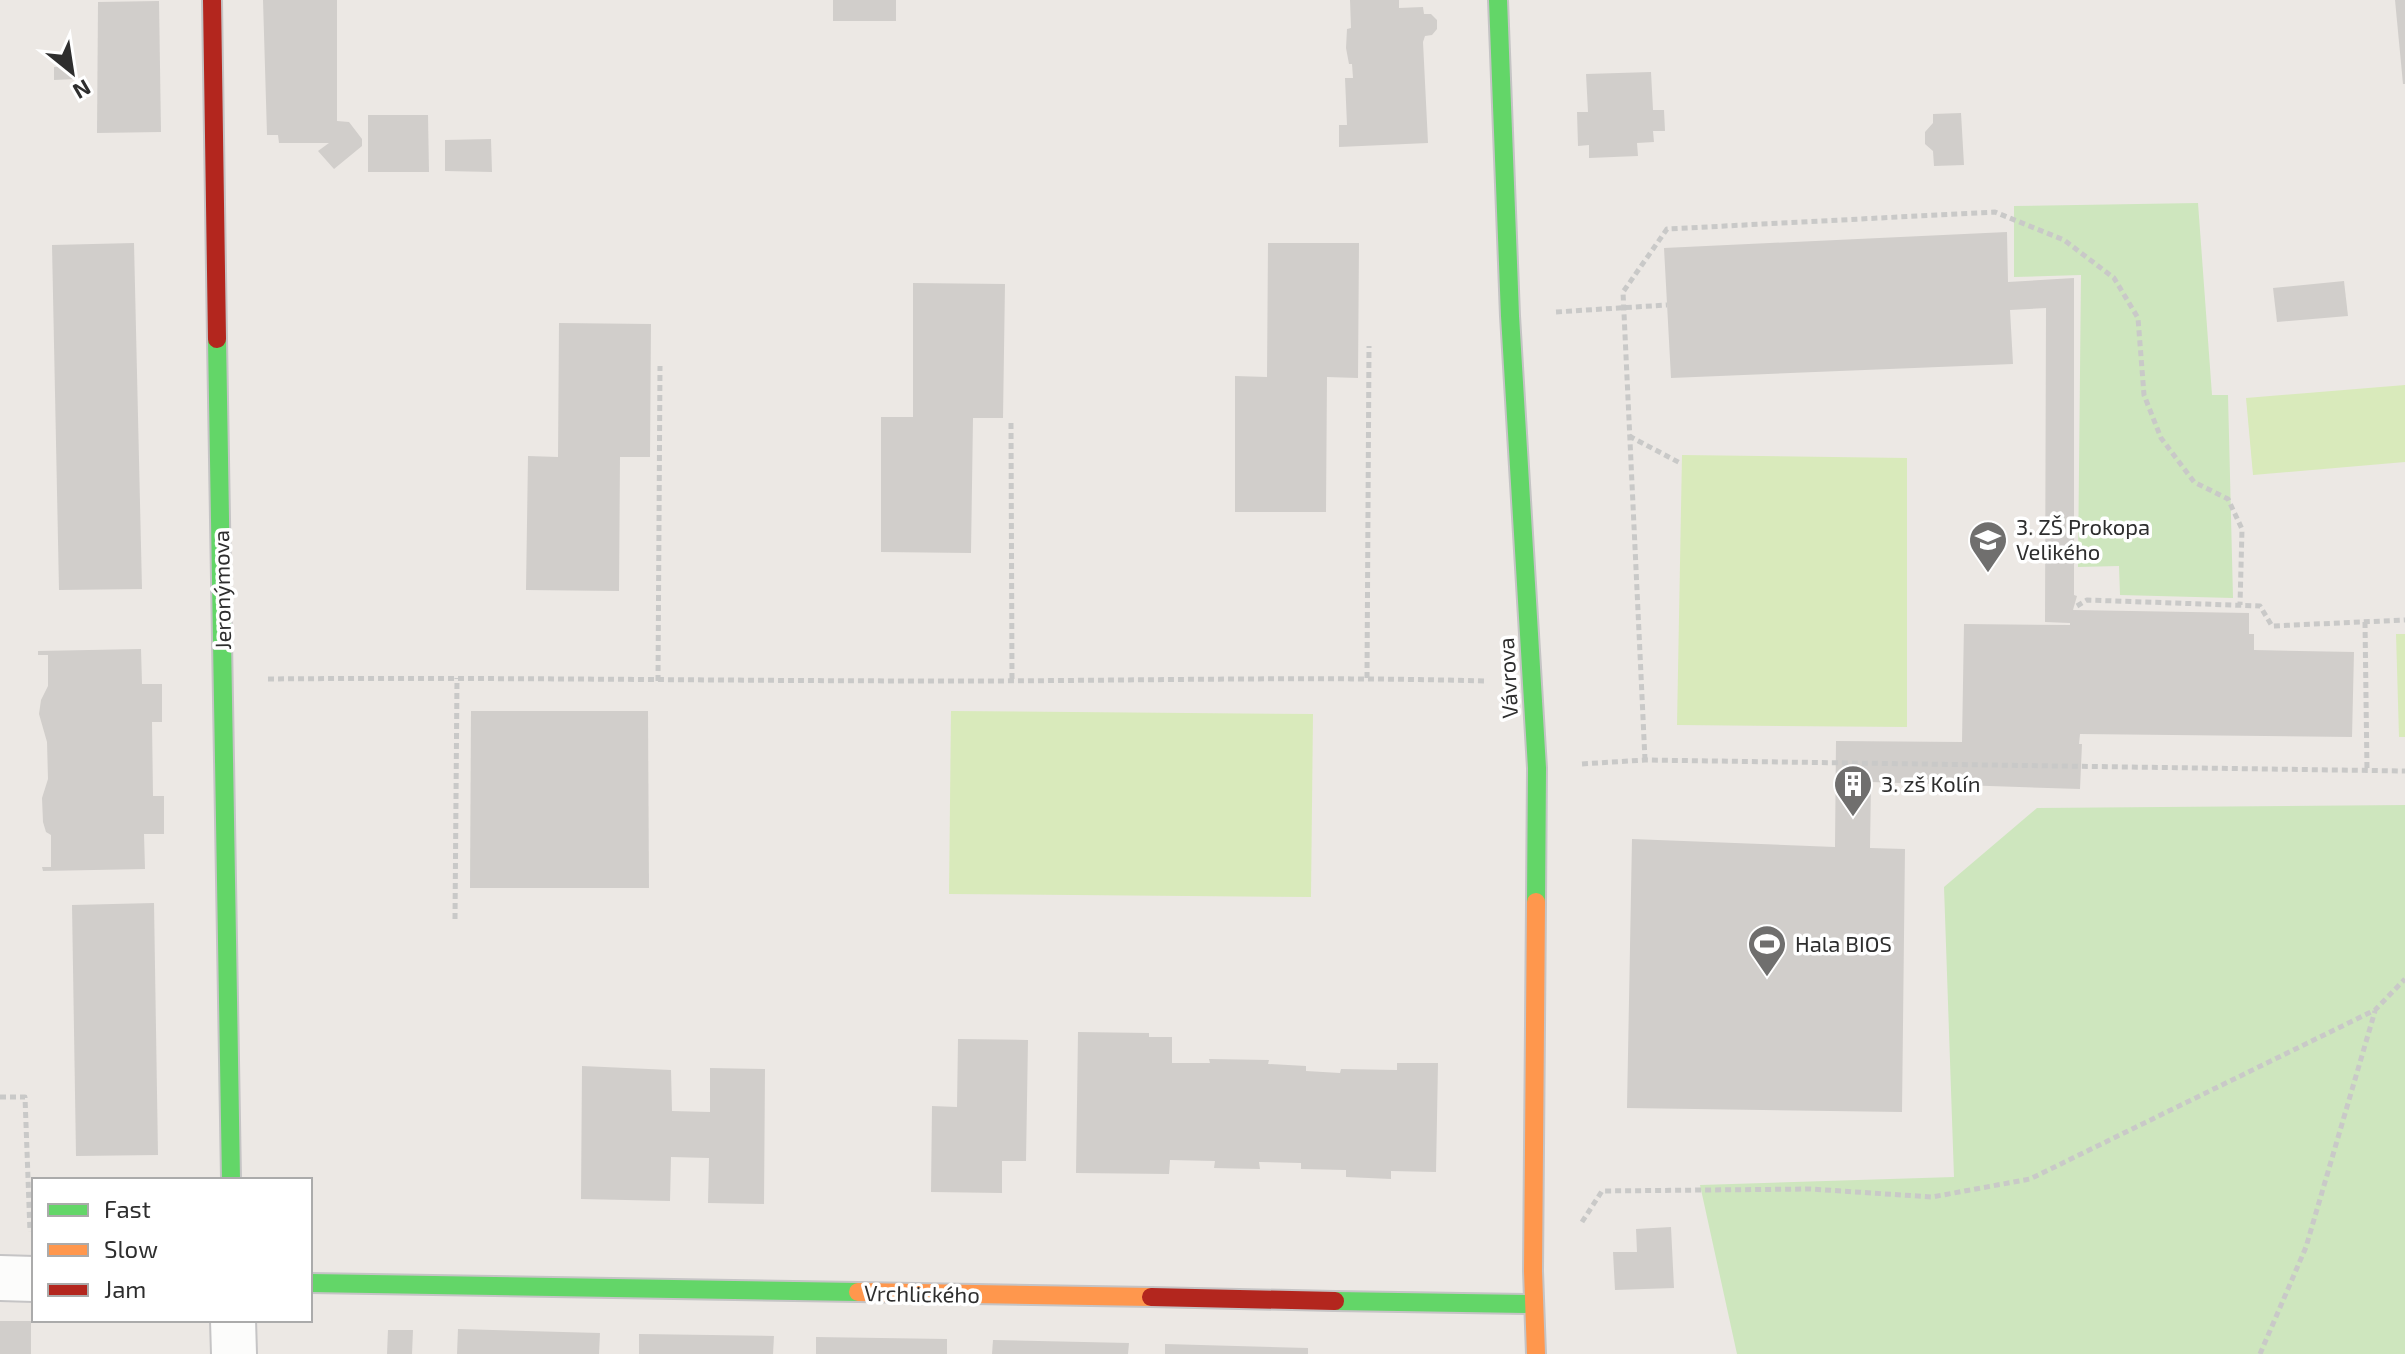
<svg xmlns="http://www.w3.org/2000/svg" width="2405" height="1354" font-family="'Exo 2',sans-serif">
  <rect width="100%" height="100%" fill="#ece8e4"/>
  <g fill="#cee6be">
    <polygon points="2198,203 2212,395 2228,395 2233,598 2120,595 2119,566 2078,567 2081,275 2014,277 2014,206"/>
    <polygon points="2405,805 2405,1354 1737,1354 1700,1185 1954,1177 1944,887 2037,808"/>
  </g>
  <g fill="#d9eabb">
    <polygon points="2405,385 2405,462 2253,475 2246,398"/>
    <polygon points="1682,455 1907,458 1907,727 1677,725"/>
    <polygon points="2396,634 2405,634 2405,737 2399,737"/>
    <polygon points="951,711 1313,714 1311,897 949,894"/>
  </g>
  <g fill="#d1cecb">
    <polygon points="263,0 337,0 337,121 349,122 362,139 362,146 334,169 318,151 329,143 279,143 278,135 267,135"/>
    <rect x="833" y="0" width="63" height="21"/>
    <polygon points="1350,0 1399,0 1399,8 1423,7 1424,14 1431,14 1437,20 1437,29 1432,35 1425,36 1423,42 1428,143 1339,147 1339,125 1347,125 1345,78 1353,78 1352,64 1349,64 1346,48 1347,29 1351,28"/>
    <polygon points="2395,0 2405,0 2405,84 2403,84"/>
    <polygon points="159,1 161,132 97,133 98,2"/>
    <polygon points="76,65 75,79 54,80 54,67"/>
    <polygon points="1651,72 1653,110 1664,110 1665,131 1653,131 1654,142 1637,143 1638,156 1589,158 1589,145 1578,146 1577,112 1588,112 1586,74"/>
    <polygon points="1961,113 1964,165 1934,166 1933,151 1925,144 1925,132 1933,123 1933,114"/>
    <polygon points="368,115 428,115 429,172 368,172"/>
    <polygon points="491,139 492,172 445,171 445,140"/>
    <polygon points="2007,232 2008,282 2074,278 2074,595 2077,596 2073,610 2249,613 2249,634 2254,634 2254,650 2354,652 2352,737 2080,734 2079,744 2082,744 2080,789 1871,782 1870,848 1905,849 1902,1112 1627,1108 1632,839 1835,847 1836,741 1962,742 1964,624 2070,625 2070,623 2045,622 2046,308 2010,310 2013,364 1671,378 1664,248"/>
    <polygon points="134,243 142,589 59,590 52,245"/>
    <polygon points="1268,243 1359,243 1358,378 1327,377 1326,512 1235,512 1235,376 1267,377"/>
    <polygon points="2344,281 2348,316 2277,322 2273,288"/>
    <polygon points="913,283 1005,284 1003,418 973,418 971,553 881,552 881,417 913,417"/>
    <polygon points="559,323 651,324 650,457 620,457 619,591 526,590 528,456 558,457"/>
    <polygon points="141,649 142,684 162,684 162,722 152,722 153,796 164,796 164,834 144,834 145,869 43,871 42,867 51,867 51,835 46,832 43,822 42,798 48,779 47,742 39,714 41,700 48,686 48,655 38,655 38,651"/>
    <polygon points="471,711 648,711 649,888 470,888"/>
    <polygon points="154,903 158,1155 76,1156 72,905"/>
    <polygon points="1078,1032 1149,1033 1149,1037 1172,1037 1172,1063 1210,1063 1209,1059 1269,1060 1268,1064 1306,1066 1306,1071 1340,1073 1341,1069 1397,1070 1397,1063 1438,1063 1436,1172 1391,1171 1391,1179 1346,1177 1346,1170 1301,1169 1301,1163 1259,1162 1260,1169 1214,1168 1215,1161 1170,1160 1169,1174 1076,1173"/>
    <polygon points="958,1039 1028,1040 1026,1161 1002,1161 1002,1193 931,1192 932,1106 957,1107"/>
    <polygon points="582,1066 671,1070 672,1111 710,1112 710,1068 765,1069 764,1204 708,1203 709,1158 671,1157 670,1201 581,1199"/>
    <polygon points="1671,1227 1674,1288 1615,1290 1613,1252 1637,1252 1636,1229"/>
    <rect x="0" y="1321" width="31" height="33"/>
    <polygon points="458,1329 600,1333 599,1354 457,1354"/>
    <polygon points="388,1330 413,1330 412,1354 387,1354"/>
    <polygon points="639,1334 774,1336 773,1354 639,1354"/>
    <polygon points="816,1337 947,1339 947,1354 816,1354"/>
    <polygon points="993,1340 1129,1343 1128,1354 992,1354"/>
    <polygon points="1165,1344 1308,1348 1308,1354 1165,1354"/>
  </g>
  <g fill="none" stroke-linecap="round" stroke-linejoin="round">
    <defs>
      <g id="street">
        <polyline points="0,1278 34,1279"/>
        <polyline points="233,1320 234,1354"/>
      </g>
      <g id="fast">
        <polyline points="1498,0 1510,316 1537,768 1536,902"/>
        <polyline points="217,339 231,1180"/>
        <polyline points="310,1283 858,1292"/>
        <polyline points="1335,1301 1534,1304"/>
      </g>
      <g id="slow">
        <polyline points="1536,902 1533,1271 1536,1354"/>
        <polyline points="858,1292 1151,1297"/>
      </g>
      <g id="jam">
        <polyline points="212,0 217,339"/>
        <polyline points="1151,1297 1335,1301"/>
      </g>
    </defs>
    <use href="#street" stroke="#c5c4c5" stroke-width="48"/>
    <use href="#fast" stroke="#c5c4c5" stroke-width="22"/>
    <use href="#slow" stroke="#c5c4c5" stroke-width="22"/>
    <use href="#jam" stroke="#c5c4c5" stroke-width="22"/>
    <g stroke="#c9c9c8" stroke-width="5" stroke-dasharray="6 4" stroke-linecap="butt">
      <polyline points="1556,312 1667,305"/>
      <polyline points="1011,423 1012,681"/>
      <polyline points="1629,436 1682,464"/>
      <polyline points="2077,606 2087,600 2260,606 2272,626 2405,620"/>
      <polyline points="2365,622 2367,771"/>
      <polyline points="1367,678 1369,346"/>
      <path d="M268 679C497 677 725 681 954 681 1131 681 1309 676 1486 681"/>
      <polyline points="658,681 660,366"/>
      <polyline points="1645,760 1623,292 1667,229 1995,212 2064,240 2114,278 2138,318 2144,395 2161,438 2194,482 2228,499 2242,529 2240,605"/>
      <polyline points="1582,764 1645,760 2405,771"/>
      <polyline points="455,919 457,678"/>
      <polyline points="0,1097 25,1097 30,1232"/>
      <polyline points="1582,1222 1602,1191 1811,1189 1932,1197 2030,1179 2375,1010 2405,979"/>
      <polyline points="2260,1354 2306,1247 2375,1011"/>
    </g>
    <use href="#street" stroke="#fcfcfb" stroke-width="44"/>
    <use href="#fast" stroke="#63d668" stroke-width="18"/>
    <use href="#slow" stroke="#ff974d" stroke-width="18"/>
    <use href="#jam" stroke="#b3261e" stroke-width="18"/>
  </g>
  <defs>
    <symbol id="school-pin" viewBox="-11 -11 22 30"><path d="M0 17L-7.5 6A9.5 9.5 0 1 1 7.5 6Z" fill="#706f6e" stroke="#fff"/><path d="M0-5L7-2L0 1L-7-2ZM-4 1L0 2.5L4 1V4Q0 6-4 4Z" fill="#fff"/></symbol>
    <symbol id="building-pin" viewBox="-11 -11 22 30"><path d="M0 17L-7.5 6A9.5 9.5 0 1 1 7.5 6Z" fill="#706f6e" stroke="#fff"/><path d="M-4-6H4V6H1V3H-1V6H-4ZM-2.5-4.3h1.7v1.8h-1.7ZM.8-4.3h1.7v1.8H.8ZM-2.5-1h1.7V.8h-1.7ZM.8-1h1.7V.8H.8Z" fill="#fff"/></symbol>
    <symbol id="stadium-pin" viewBox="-11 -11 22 30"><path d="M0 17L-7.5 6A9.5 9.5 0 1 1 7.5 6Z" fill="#706f6e" stroke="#fff"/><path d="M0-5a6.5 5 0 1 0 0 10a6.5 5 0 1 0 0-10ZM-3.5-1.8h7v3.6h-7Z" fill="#fff"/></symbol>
  </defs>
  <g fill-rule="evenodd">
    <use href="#school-pin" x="1966" y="518" width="44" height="60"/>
    <use href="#building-pin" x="1831" y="762" width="44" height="60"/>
    <use href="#stadium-pin" x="1745" y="922" width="44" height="60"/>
  </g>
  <g text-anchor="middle" stroke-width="7" stroke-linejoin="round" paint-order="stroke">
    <g font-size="22" fill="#2e2e2e" stroke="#fff" text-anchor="start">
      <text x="2016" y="535">3. ZŠ Prokopa<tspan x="2016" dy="25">Velikého</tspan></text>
      <text x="1881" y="792">3. zš Kolín</text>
      <text x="1795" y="952">Hala BIOS</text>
    </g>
    <g font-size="22" fill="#2e2e2e" stroke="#fff">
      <text transform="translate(222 590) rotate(-91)" y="8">Jeronýmova</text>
      <text transform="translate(1508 678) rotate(-93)" y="8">Vávrova</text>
      <text transform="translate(922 1294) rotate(1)" y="8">Vrchlického</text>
    </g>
  </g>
  <rect x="32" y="1178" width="280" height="144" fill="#ffffff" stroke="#ababab" stroke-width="2"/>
  <rect x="48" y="1204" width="40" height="12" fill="#63d668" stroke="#ababab" stroke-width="2"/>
  <text x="104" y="1218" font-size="24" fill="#2e2e2e">Fast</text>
  <rect x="48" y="1244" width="40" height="12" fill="#ff974d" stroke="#ababab" stroke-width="2"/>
  <text x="104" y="1258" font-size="24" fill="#2e2e2e">Slow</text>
  <rect x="48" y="1284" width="40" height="12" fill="#b3261e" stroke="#ababab" stroke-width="2"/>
  <text x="104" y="1298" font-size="24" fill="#2e2e2e">Jam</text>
  <g transform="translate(72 72) rotate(150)" stroke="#ffffff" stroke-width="6" paint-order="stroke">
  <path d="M0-6L14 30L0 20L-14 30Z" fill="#2e2e2e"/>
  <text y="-12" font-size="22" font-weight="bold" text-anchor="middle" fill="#2e2e2e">N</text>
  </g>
</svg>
